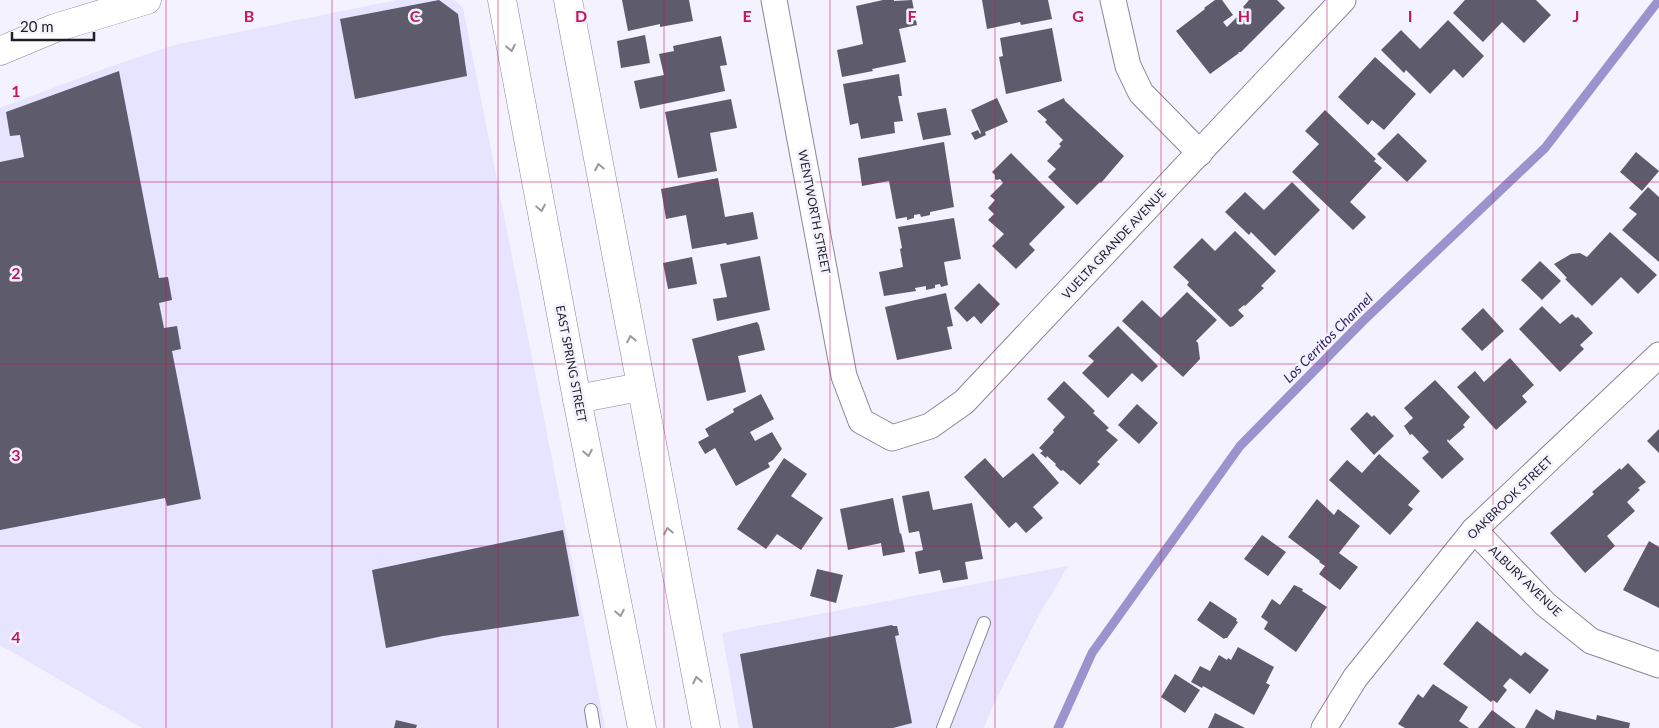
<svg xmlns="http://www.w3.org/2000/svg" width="1659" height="728" font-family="Lato,sans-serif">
  <rect width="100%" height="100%" fill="#f3f2fe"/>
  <g fill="#e6e4fe">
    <polygon points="397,0 454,0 463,8 605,728 142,728 0,645 0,108 109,67 174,45"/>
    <polygon points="1068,566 1038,617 995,701 984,728 739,728 722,633"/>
  </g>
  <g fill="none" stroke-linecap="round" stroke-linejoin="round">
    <polyline stroke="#9a93cd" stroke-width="9" points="1058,728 1092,653 1240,446 1363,321 1545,148 1659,0"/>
  </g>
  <g fill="#5e5c6c">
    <polygon points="439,0 458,14 467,76 355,99 340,19"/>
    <polygon points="622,0 689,0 693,21 660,27 660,24 628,31"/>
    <polygon points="883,0 894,0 894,1 912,0 917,25 899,29 906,62 872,69 873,71 842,77 837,50 863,44 856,6"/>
    <polygon points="982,0 1048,0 1052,19 1021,25 1020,22 987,29"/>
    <polygon points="1215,0 1222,0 1233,15 1223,22 1227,27 1245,9 1243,7 1249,0 1277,0 1285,8 1241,52 1238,52 1239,53 1210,74 1176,31 1205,9 1204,8"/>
    <polygon points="1465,0 1536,0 1551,15 1524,43 1502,22 1483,42 1453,13"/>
    <polygon points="1448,20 1484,56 1463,78 1454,69 1430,94 1406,70 1404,73 1381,50 1401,30 1420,49"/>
    <polygon points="1052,28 1062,81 1006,94 999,57 1003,56 1000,38"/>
    <polygon points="645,35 650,63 621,68 617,41"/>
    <polygon points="721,36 727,65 720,66 725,91 640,109 634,81 664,75 659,54 674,51 673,46"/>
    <polygon points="1375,57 1416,94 1384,130 1372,120 1368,125 1338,97"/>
    <polygon points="119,71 159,278 168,277 172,300 159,303 164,328 177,326 181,349 172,351 201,499 167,506 165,498 0,530 0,162 24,157 20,135 10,136 6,112"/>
    <polygon points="899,74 902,96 898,96 903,121 894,122 895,133 861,139 858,123 850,125 843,84"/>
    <polygon points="997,98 1008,122 985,132 986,135 975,140 971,133 978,130 980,134 981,133 971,110"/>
    <polygon points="1064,98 1065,101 1124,156 1101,183 1100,182 1077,205 1048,177 1056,169 1047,161 1061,146 1059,144 1063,140 1045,122 1047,120 1037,111"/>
    <polygon points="731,99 737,128 710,133 717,171 678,178 665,112"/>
    <polygon points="946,108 951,135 923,140 917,113"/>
    <polygon points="1325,110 1376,159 1374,161 1382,168 1350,202 1366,217 1353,230 1292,172 1319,144 1305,131"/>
    <polygon points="1398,133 1427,161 1407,182 1377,154"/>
    <polygon points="944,142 954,207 930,212 930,215 921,217 920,214 914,215 914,218 907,220 907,217 896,219 889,181 862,186 858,158"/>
    <polygon points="1636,152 1659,171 1642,191 1620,172"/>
    <polygon points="1011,153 1065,207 1029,244 1035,250 1016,269 992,246 1004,234 988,220 994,214 988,208 995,200 990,196 1003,183 1000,179 997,180 995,179 995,175 992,172"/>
    <polygon points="718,178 725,217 753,212 758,239 727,245 726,243 692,249 686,215 666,219 661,189"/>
    <polygon points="1292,182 1320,210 1275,256 1251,232 1249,235 1225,212 1245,192 1264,210"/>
    <polygon points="1648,187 1659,197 1659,262 1622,230 1637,214 1629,208"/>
    <polygon points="954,218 961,259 944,262 948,285 941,287 940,284 935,285 935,288 926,290 926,286 915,288 916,291 884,296 879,272 903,267 900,249 902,248 898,227"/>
    <polygon points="1235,231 1276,271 1261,286 1264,288 1245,306 1244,305 1238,310 1244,316 1233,326 1230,327 1187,285 1189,282 1173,267 1202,238 1215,251"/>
    <polygon points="1610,232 1657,275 1638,294 1621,277 1592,306 1565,279 1567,278 1554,264 1571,254 1580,253 1587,257"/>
    <polygon points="760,256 770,310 717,321 713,299 727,297 720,264"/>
    <polygon points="692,257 697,284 668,289 663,263"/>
    <polygon points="1540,261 1561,281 1542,300 1521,280"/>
    <polygon points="979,283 1000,304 981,324 974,316 967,322 954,308"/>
    <polygon points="1187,292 1217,320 1196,341 1198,343 1200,359 1183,377 1122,321 1142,300 1161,318"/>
    <polygon points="946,293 953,326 947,327 952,349 897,360 885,307"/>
    <polygon points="1542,306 1560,324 1572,314 1576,318 1578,317 1593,333 1580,345 1584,349 1560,372 1519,329"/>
    <polygon points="1483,308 1504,331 1482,351 1461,329"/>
    <polygon points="757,322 759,325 765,350 738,356 746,392 707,401 692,339"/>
    <polygon points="1118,326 1158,366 1142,382 1132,373 1108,398 1082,373 1094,361 1088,356"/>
    <polygon points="1510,358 1534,385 1522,396 1527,402 1496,430 1457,387 1475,371 1484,382"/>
    <polygon points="1435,380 1470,417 1463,425 1465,427 1449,441 1448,439 1447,441 1464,459 1442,479 1422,458 1429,452 1412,434 1410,435 1404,426 1413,418 1404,408"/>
    <polygon points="1064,381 1095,411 1093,413 1109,428 1106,430 1118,440 1097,462 1100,464 1080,485 1063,470 1061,471 1055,465 1056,464 1047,456 1046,458 1040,453 1043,451 1039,448 1054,432 1053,430 1065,417 1047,399"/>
    <polygon points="761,394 774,419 750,432 755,441 772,432 782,449 773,460 768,463 770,467 736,486 715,448 705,454 698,442 709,436 705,429 734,412 733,409"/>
    <polygon points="1137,404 1158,423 1139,444 1118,425"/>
    <polygon points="1367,412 1372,417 1374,415 1394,436 1374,455 1350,429"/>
    <polygon points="1659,429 1659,453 1647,441"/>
    <polygon points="1033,453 1059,483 1033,507 1043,518 1026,533 1016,522 1009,528 964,477 985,458 1003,478"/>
    <polygon points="1379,454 1420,491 1408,505 1413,509 1390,535 1329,480 1347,460 1362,473"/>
    <polygon points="784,458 807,474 791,496 823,518 801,550 777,534 766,549 737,529"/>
    <polygon points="1628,463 1646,482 1638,488 1640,490 1627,502 1635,511 1607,536 1615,546 1585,573 1550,533 1594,494 1592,492 1620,468 1621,470"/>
    <polygon points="929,491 933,510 972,503 983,559 965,562 968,579 943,583 940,570 919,574 915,552 923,550 919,531 909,533 902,496"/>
    <polygon points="893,498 900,534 901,533 905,552 883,556 881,543 848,550 840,509"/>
    <polygon points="1317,499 1334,515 1338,509 1360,526 1339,553 1358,567 1340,590 1319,574 1325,566 1319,562 1320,561 1288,537"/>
    <polygon points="563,530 579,616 443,636 386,648 372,570"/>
    <polygon points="1262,535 1286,552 1268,576 1244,559"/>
    <polygon points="1649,541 1659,547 1659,608 1623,590"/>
    <polygon points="817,569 843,575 836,603 810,596"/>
    <polygon points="1294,585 1303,589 1302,591 1327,607 1296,652 1264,629 1268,622 1261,617 1272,599 1280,605"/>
    <polygon points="1210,601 1237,619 1236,621 1238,622 1227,638 1225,638 1224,639 1197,620"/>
    <polygon points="1477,621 1521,656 1525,652 1549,670 1530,694 1510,678 1503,686 1507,690 1497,703 1493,700 1491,702 1443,664"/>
    <polygon points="892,625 893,626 897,626 899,635 895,636 912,723 893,728 753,728 740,654"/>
    <polygon points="1238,647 1274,667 1266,683 1270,685 1254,715 1203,686 1202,688 1191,682 1200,666 1210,671 1219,655 1227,660 1228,658 1231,660"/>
    <polygon points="1175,674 1200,690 1185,713 1161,697"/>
    <polygon points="1433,684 1468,707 1459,721 1469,728 1405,728 1398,724 1418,694 1423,698"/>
    <polygon points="1536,709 1554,720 1556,710 1596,720 1597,715 1630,723 1629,728 1525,728"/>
    <polygon points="1492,710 1516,728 1478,728"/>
    <polygon points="1215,713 1245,728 1208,728"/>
    <polygon points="396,720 417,725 416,728 394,728"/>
  </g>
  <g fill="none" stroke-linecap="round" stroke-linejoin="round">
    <defs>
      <g id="lane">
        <polyline points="591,710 594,728"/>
        <polyline points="943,728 984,623"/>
      </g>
      <g id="street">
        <polyline points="774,0 844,376 861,421 892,438 930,426 964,402 1343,0"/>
        <polyline points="1113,0 1128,66 1141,93 1200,153"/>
        <polyline points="1474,530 1545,604 1591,641 1659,665"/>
        <polyline points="1324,728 1355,678 1474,530 1659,355"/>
      </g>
      <g id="secondary">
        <polyline points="502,0 577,399 642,728"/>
        <polyline points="568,0 706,728"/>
        <polyline points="0,51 55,28 147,0"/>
        <polyline points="577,399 640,387"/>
      </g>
    </defs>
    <use href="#lane" stroke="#888798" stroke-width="14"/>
    <use href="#street" stroke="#888798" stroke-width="27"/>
    <use href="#secondary" stroke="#888798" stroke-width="29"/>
    <use href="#lane" stroke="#fff" stroke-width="12"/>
    <use href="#street" stroke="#fff" stroke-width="25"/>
    <use href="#secondary" stroke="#fff" stroke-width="28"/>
  </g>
  <defs><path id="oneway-chevron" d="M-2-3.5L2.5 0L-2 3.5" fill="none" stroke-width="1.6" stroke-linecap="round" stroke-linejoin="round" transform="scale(1.25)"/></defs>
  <g stroke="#9a9a9d">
    <use href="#oneway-chevron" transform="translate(511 48) rotate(79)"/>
    <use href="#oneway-chevron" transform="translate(599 167) rotate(-101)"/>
    <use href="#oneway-chevron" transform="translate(541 208) rotate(79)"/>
    <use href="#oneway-chevron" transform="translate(631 339) rotate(-101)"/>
    <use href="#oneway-chevron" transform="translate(588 453) rotate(79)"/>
    <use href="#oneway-chevron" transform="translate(668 531) rotate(-101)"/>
    <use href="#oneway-chevron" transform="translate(620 613) rotate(79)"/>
    <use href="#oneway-chevron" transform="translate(697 680) rotate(-101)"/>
  </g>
  <path fill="none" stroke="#c2185b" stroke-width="1" stroke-opacity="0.55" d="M166 0V728M332 0V728M498 0V728M664 0V728M830 0V728M995 0V728M1161 0V728M1327 0V728M1493 0V728M0 182H1659M0 364H1659M0 546H1659"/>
  <g text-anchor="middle" stroke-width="5" stroke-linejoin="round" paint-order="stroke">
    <g font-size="12" fill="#1f1f25" stroke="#f3f2fe">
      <text transform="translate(814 212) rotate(79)" y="4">WENTWORTH STREET</text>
      <text transform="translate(1114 244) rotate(-47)" y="4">VUELTA GRANDE AVENUE</text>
      <text transform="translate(571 364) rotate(79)" y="4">EAST SPRING STREET</text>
      <text transform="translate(1510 498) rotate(-44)" y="4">OAKBROOK STREET</text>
      <text transform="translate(1525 581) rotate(44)" y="4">ALBURY AVENUE</text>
    </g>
    <g font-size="14" font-style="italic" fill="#322065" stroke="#f3f2fe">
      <text transform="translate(1328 338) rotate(-45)" y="5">Los Cerritos Channel</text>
    </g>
  </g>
  <g font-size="16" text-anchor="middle" font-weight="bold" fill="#c2185b" stroke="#f3f2fe" stroke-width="5" stroke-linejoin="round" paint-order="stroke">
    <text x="249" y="22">B</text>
    <text x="415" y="22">C</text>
    <text x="581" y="22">D</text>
    <text x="747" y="22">E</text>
    <text x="912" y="22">F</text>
    <text x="1078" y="22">G</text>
    <text x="1244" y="22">H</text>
    <text x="1410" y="22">I</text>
    <text x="1576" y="22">J</text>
    <text x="16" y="97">1</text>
    <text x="16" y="279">2</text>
    <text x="16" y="461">3</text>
    <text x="16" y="643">4</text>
  </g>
  <path d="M12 32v8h82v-8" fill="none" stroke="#1f1f25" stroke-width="2.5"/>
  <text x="20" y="32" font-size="15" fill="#1f1f25" stroke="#f3f2fe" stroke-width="4" paint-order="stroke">20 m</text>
</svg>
